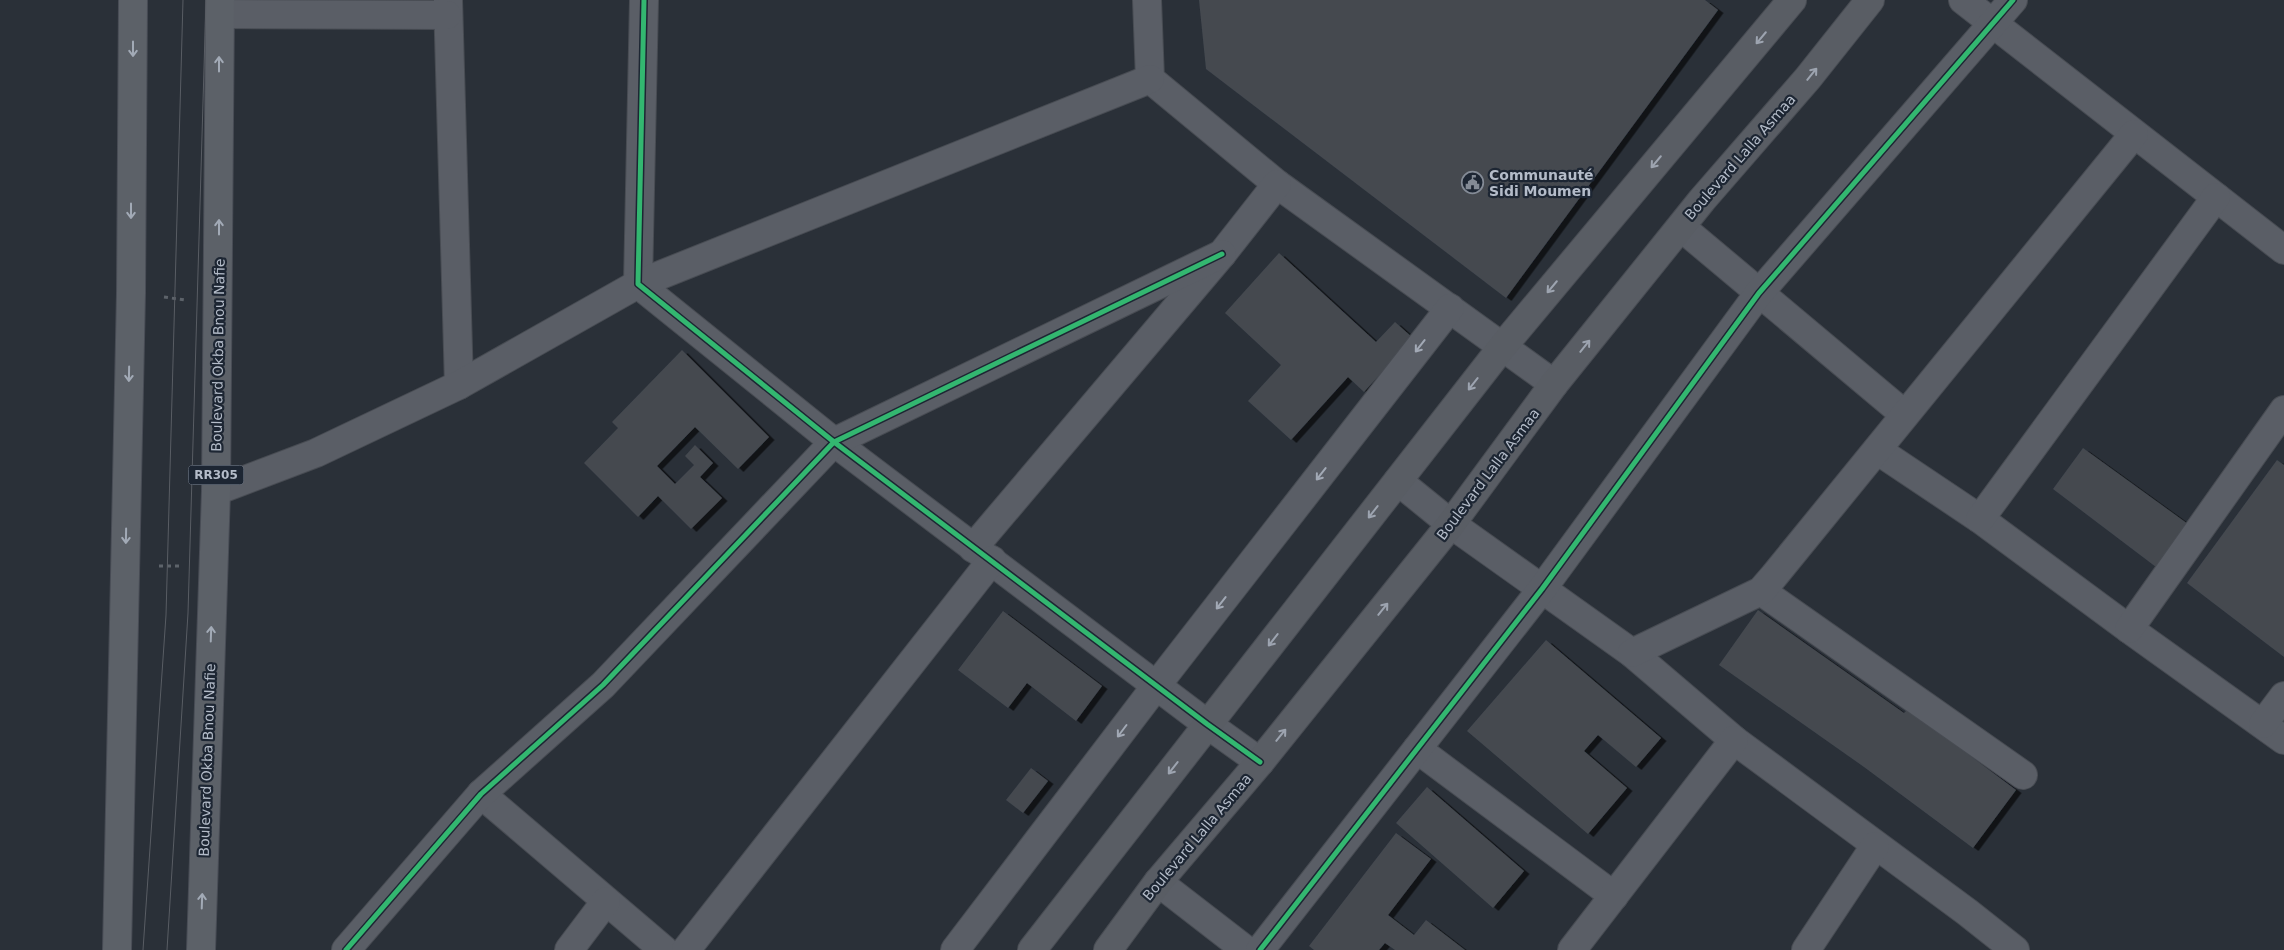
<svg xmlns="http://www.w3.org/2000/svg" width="2284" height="950" font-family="'DejaVu Sans',sans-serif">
  <defs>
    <filter id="shadow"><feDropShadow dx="5.5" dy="3" stdDeviation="0" flood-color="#0009"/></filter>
  </defs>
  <rect width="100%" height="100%" fill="#2a3038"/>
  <g fill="#444950" filter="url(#shadow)">
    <polygon points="1199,0 1705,0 1718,10 1506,298 1206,69"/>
    <polygon points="1279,253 1376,342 1395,322 1413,338 1364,392 1348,377 1291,440 1248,401 1281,365 1225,313"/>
    <polygon points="682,350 769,437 738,469 695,427 657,466 675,484 694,465 685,456 695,445 713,463 700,477 722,498 691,529 658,496 638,517 584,463 618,428 612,422"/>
    <polygon points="2083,448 2188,524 2156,567 2053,489"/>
    <polygon points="2277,460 2284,465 2284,657 2187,583"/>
    <polygon points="1758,610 1904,713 1908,709 2016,790 1973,848 1864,767 1719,665"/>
    <polygon points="1003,611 1102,686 1076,721 1027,683 1008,708 958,670"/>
    <polygon points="1546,640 1661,738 1636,767 1598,735 1584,751 1627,788 1588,834 1467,731"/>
    <polygon points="1031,768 1048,781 1023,813 1006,800"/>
    <polygon points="1427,787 1524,871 1493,908 1396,823"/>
    <polygon points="1396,833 1431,859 1388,915 1414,935 1426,920 1465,950 1395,950 1385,943 1379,950 1314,950 1309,946"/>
  </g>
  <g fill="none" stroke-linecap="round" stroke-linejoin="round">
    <defs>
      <g id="minor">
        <polyline points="448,0 459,385"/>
        <polyline points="644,0 638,284 834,442 1207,724 1260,762"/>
        <polyline points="1147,0 1150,79 1277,184 1554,384"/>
        <polyline points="1963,0 2284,250"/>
        <polyline points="220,14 447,15"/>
        <polyline points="1681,227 1904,414"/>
        <polyline points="1877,450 1980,519 2129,629 2284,740"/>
        <polyline points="1398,481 1451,524 1632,653 1734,740 1967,912 2015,950"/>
        <polyline points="216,491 316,453 459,385 638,284 1150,79"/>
        <polyline points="1980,519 2216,197"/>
        <polyline points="973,548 1222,254 1277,184"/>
        <polyline points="1761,591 2023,775"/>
        <polyline points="2129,629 2284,410"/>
        <polyline points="1632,653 1761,591 1774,576 2134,134"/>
        <polyline points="2263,724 2284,696"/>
        <polyline points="1417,749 1614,896"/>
        <polyline points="481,794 664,950"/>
        <polyline points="1158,882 1246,950"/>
        <polyline points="346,950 481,794 603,685 834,442 1222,254"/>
        <polyline points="569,950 606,901"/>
        <polyline points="686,950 992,560"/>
        <polyline points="955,950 1156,686 1450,308"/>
        <polyline points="1260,950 1542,589 1759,293 2013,0"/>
        <polyline points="1572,950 1734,740"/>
        <polyline points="1806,950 1875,846"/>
      </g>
      <g id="secondary">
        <polyline points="1032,950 1503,346 1792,0"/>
        <polyline points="1108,950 1158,882 1260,762 1451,524 1554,384 1702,200 1808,78 1870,0"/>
      </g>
      <g id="primary">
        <polyline points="117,950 131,293 133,0"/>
        <polyline points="201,950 216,491 220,0"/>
      </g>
    </defs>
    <use href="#minor" stroke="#484c53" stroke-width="30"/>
    <use href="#secondary" stroke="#484c53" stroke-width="30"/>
    <use href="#primary" stroke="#484c55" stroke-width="30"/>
    <g stroke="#5d636a" stroke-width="3" stroke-dasharray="4 4" stroke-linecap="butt">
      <polyline points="164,297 185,300"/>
      <polyline points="159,566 180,566"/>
    </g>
    <use href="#minor" stroke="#5a5e66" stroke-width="28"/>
    <use href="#secondary" stroke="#595d64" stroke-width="28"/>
    <use href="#primary" stroke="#5c6168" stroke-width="28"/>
    <g stroke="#595d64" stroke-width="1">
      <polyline points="143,950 166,615 183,0"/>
      <polyline points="167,950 188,613 206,0"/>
    </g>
    <defs>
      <g id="cycleway">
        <polyline points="644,0 638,284 834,442 1207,724 1260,762"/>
        <polyline points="346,950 481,794 603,685 834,442 1222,254"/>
        <polyline points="1260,950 1542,589 1759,293 2013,0"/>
      </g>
    </defs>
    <use href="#cycleway" stroke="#1d2633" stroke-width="8"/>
    <use href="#cycleway" stroke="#33b770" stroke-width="5"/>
  </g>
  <defs><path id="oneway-shaft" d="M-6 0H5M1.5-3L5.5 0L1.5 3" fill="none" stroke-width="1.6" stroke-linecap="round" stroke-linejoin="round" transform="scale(1.25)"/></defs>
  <g stroke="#9da4b0">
    <use href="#oneway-shaft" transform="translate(1761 38) rotate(130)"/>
    <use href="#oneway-shaft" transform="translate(1812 74) rotate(-51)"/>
    <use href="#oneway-shaft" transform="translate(1656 162) rotate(130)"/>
    <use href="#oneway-shaft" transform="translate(1552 287) rotate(130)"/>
    <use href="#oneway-shaft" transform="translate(1585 346) rotate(-51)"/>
    <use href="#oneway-shaft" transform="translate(1473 384) rotate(128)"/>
    <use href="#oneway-shaft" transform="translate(1373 512) rotate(128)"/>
    <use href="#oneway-shaft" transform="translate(1383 609) rotate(-51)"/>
    <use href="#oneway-shaft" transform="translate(1273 640) rotate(128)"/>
    <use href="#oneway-shaft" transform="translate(1281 735) rotate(-51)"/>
    <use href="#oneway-shaft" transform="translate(1173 768) rotate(128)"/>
  </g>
  <g stroke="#a2aab6">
    <use href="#oneway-shaft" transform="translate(133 49) rotate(90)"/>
    <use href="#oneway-shaft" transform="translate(219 64) rotate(-90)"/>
    <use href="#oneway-shaft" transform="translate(131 211) rotate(90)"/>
    <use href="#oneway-shaft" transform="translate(219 227) rotate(-90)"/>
    <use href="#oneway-shaft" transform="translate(129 374) rotate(91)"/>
    <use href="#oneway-shaft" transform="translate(126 536) rotate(91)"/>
    <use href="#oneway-shaft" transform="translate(211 634) rotate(-88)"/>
    <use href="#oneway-shaft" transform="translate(202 901) rotate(-88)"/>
  </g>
  <g stroke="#a2a9b5">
    <use href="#oneway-shaft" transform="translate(1420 346) rotate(128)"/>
    <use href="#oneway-shaft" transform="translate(1321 474) rotate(128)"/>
    <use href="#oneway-shaft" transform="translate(1221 603) rotate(128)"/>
    <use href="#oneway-shaft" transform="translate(1122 731) rotate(127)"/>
  </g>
  <defs>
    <symbol id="civic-ring" viewBox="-11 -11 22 22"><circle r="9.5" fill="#1d2633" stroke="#848b96" stroke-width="1.5"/><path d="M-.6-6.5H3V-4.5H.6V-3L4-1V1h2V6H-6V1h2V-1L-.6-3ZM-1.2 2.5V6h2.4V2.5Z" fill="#848b96"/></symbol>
  </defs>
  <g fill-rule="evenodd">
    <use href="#civic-ring" x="1460" y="170" width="25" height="25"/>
  </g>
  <g text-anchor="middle" stroke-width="4.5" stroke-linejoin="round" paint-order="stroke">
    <rect fill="#1d2633" stroke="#878f9c" stroke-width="1" x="188.5" y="465.5" width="55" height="19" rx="4"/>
    <g font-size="12" font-weight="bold" fill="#b4bcc9">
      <text x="216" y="479">RR305</text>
    </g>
    <g font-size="14" fill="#b4bcc9" stroke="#1d2633">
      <text transform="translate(1740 157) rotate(-49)" y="5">Boulevard Lalla Asmaa</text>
      <text transform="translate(218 355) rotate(-89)" y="5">Boulevard Okba Bnou Nafie</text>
      <text transform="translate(1488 474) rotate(-53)" y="5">Boulevard Lalla Asmaa</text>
      <text transform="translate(207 760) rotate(-88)" y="5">Boulevard Okba Bnou Nafie</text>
      <text transform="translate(1197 837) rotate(-50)" y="5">Boulevard Lalla Asmaa</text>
    </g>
    <g font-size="14" font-weight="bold" fill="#b4bcc9" stroke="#1d2633" text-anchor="start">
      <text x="1489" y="180">Communauté<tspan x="1489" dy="16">Sidi Moumen</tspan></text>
    </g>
  </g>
</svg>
